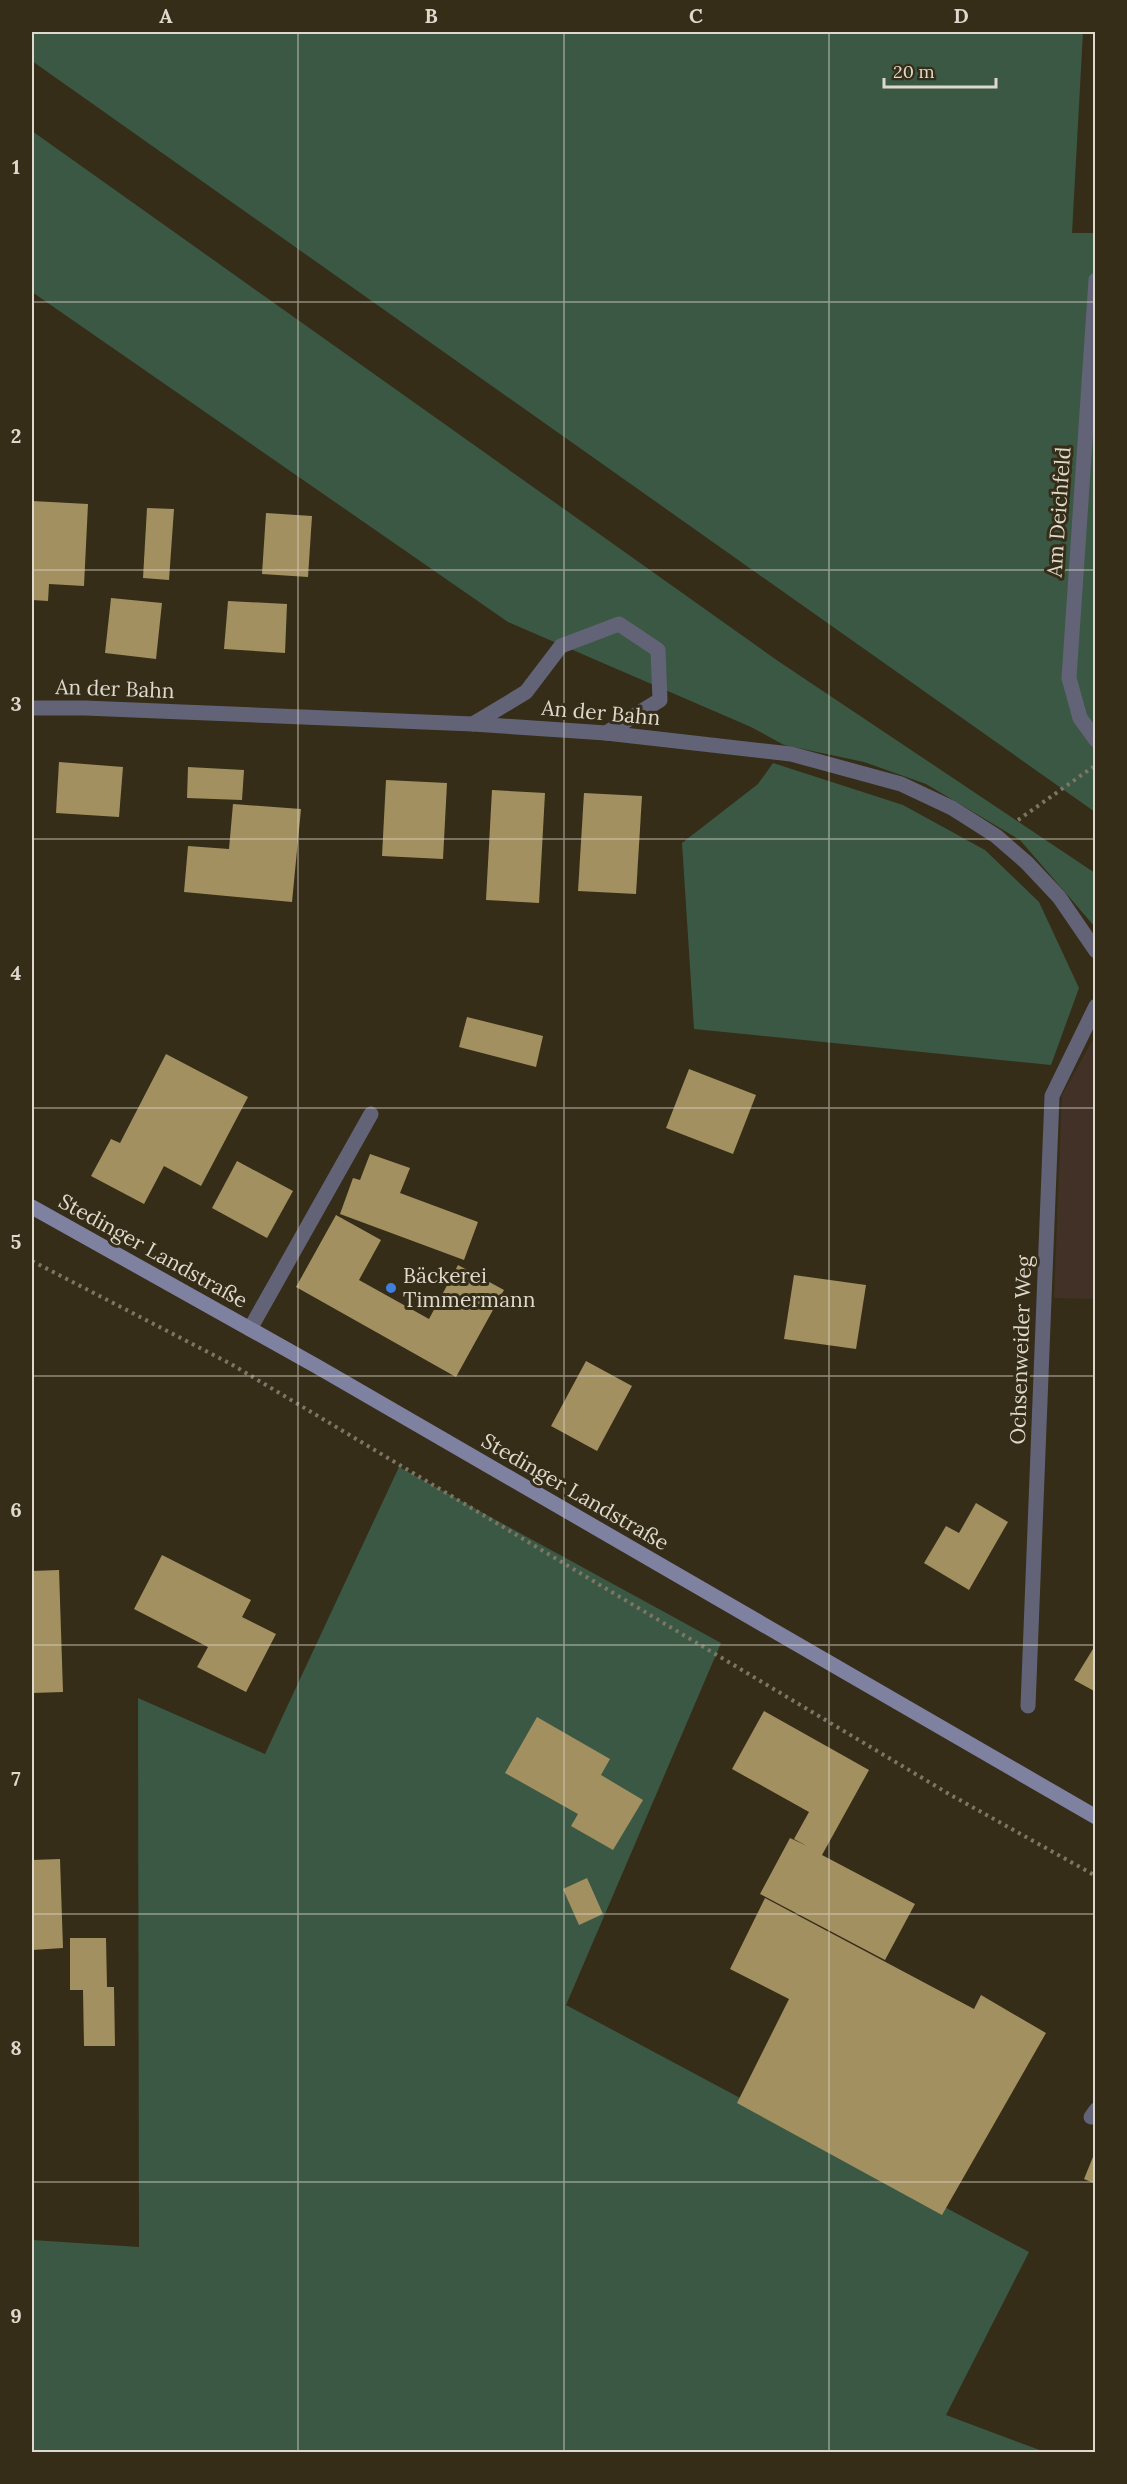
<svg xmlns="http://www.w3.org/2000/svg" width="1127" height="2484" font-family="Lora,serif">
  <rect width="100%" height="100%" fill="#352d18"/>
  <polygon fill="#423127" points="1095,1036 1095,1299 1054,1298 1062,1095"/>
  <g fill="#3b5844">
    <polygon points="32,32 1083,32 1072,233 1096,233 1095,812 32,61"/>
    <polygon points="32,131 778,661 1095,873 1095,927 1020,840 926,784 864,762 784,745 751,727 508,622 32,292"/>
    <polygon points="773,763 903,805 985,850 1039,902 1079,988 1051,1065 694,1029 682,843 758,784"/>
    <polygon points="399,1467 721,1643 566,2005 1029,2252 946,2415 1045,2452 32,2452 32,2240 139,2247 138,1698 265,1754"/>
  </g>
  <g fill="#a39060">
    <polygon points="32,501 88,504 84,586 49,584 48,601 32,600"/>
    <polygon points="147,508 174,509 169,580 143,578"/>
    <polygon points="266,513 312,516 308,577 262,574"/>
    <polygon points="111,598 162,603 156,659 105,653"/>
    <polygon points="228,601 287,604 285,653 224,649"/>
    <polygon points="59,762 123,767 119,817 56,813"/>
    <polygon points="188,767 244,770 242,800 187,798"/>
    <polygon points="386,780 447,783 443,859 382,856"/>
    <polygon points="492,790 545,793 539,903 486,900"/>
    <polygon points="584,793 642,796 636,894 578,891"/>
    <polygon points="233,804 301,809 292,902 184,892 188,846 229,849"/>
    <polygon points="467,1017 543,1036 536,1067 459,1047"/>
    <polygon points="166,1054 248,1097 201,1186 164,1166 144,1204 91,1176 111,1139 120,1143"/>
    <polygon points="689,1069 756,1095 733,1154 666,1128"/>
    <polygon points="370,1154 410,1168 400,1193 478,1222 464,1260 340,1214 353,1178 360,1180"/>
    <polygon points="237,1161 293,1191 267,1238 212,1208"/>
    <polygon points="336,1215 381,1240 359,1280 429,1319 458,1265 504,1290 456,1377 296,1287"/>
    <polygon points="794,1275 866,1285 856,1349 784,1339"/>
    <polygon points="586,1361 632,1386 597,1451 551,1426"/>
    <polygon points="976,1503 1008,1522 969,1590 924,1563 946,1526 959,1533"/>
    <polygon points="162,1555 251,1600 242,1617 276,1634 246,1692 197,1667 208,1647 134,1609"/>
    <polygon points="59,1570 63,1692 32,1693 32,1571"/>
    <polygon points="1096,1644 1096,1692 1074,1680"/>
    <polygon points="764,1711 869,1770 822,1855 915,1904 885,1960 760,1894 790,1838 807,1846 794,1839 809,1812 732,1769"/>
    <polygon points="537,1717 610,1759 601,1775 643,1800 613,1850 571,1826 578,1814 505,1773"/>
    <polygon points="60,1859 63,1948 32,1950 32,1860"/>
    <polygon points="587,1878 603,1914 579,1925 563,1889"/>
    <polygon points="765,1898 974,2009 981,1995 1046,2033 942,2215 737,2103 789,1999 730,1969"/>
    <polygon points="70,1938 106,1938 107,1987 114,1987 115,2046 84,2046 83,1990 70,1990"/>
    <polygon points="1095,2152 1096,2152 1096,2184 1084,2179"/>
  </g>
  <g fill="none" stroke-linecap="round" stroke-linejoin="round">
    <g stroke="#7c7664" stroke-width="4" stroke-dasharray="3 4.5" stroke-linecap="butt">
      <polyline points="1018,820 1093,767"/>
      <polyline points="32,1261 231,1364 949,1794 1096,1876"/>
    </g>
    <g stroke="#626377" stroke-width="15">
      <polyline points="473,724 526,692 561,646 619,624 658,650 660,700 606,733"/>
      <polyline points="250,1329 371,1114"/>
      <polyline points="1091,2117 1096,2110"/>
    </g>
    <g stroke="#626377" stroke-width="15">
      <polyline points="1096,280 1069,678 1080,718 1096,740"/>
      <polyline points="32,708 85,708 473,724 606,733 791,754 901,784 952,808 996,836 1027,863 1059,897 1096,951"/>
      <polyline points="1028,1706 1052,1096 1096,1006"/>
    </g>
    <polyline stroke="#7f81a0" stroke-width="15" points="32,1207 318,1367 1096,1817"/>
  </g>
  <path fill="none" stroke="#ded9cc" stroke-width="1.5" stroke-opacity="0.55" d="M298 32V2452M564 32V2452M829 32V2452M32 302H1096M32 570H1096M32 839H1096M32 1108H1096M32 1376H1096M32 1645H1096M32 1914H1096M32 2182H1096"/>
  <circle fill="#3f7fe0" stroke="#352d18" stroke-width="2" cx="391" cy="1288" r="6"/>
  <g text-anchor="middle" stroke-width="6" stroke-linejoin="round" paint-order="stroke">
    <g font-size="21" fill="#ded9cc" stroke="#352d18">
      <text transform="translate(1059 512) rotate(-86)" y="7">Am Deichfeld</text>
      <text transform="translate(115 689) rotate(2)" y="7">An der Bahn</text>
      <text transform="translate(601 713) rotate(5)" y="7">An der Bahn</text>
      <text transform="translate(153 1251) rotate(29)" y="7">Stedinger Landstraße</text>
      <text transform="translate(1021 1350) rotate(-88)" y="7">Ochsenweider Weg</text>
      <text transform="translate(575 1492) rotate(30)" y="7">Stedinger Landstraße</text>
    </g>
    <g font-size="21" fill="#ded9cc" stroke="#352d18" text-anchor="start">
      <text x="403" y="1283">Bäckerei<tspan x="403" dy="24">Timmermann</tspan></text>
    </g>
  </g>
  <rect width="1127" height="2484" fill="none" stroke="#352d18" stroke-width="66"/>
  <path d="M884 78v9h112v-9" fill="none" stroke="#ded9cc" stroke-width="3"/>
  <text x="893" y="78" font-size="18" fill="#ded9cc" stroke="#352d18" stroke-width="4.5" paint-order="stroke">20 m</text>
  <rect x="33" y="33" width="1061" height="2418" fill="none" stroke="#ded9cc" stroke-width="2"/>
  <g font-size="20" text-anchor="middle" font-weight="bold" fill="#ded9cc">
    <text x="166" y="23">A</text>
    <text x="431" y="23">B</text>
    <text x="696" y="23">C</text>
    <text x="961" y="23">D</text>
    <text x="16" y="174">1</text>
    <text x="16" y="443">2</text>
    <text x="16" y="711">3</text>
    <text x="16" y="980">4</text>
    <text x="16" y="1249">5</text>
    <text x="16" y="1517">6</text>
    <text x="16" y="1786">7</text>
    <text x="16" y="2055">8</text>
    <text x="16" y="2323">9</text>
  </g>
</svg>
